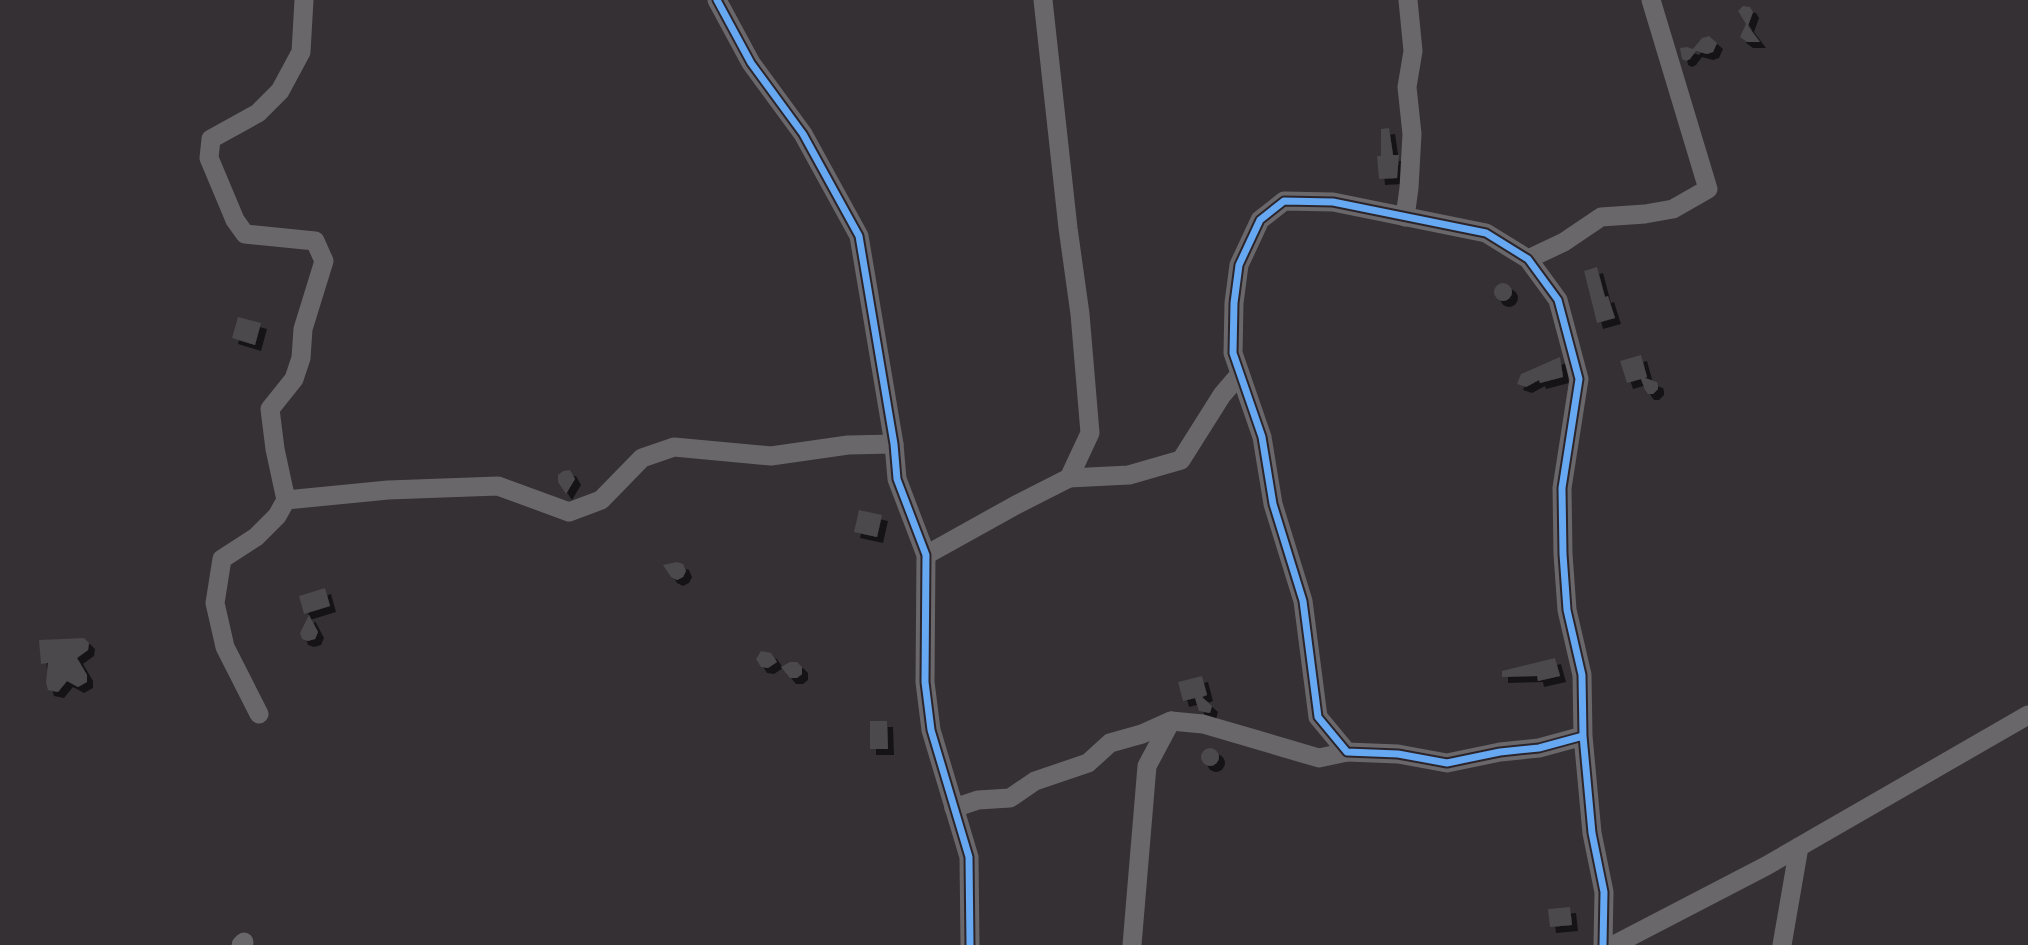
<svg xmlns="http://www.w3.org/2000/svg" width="2028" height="945" font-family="Quicksand,sans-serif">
  <defs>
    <filter id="shadow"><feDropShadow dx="6" dy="6" stdDeviation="0" flood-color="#0009"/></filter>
  </defs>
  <rect width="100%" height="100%" fill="#343034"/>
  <g fill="#4b484b" filter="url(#shadow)">
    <polygon points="1743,6 1750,7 1753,12 1748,26 1760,42 1747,42 1740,37 1746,24 1738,11"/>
    <polygon points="1709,36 1717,43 1713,52 1707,54 1696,51 1690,59 1686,61 1682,59 1680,48 1687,47 1693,49 1702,38"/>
    <polygon points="1389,128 1393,155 1399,155 1397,178 1379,179 1377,156 1381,156 1381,129"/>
    <polygon points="1597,267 1605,297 1608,296 1615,318 1597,323 1584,271"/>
    <circle cx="1503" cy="292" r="9"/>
    <polygon points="238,317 261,323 255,345 232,338"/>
    <polygon points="1641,355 1647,377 1645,378 1657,382 1658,385 1658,389 1653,394 1648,394 1645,390 1641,379 1627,383 1620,361"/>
    <polygon points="1560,357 1563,377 1540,383 1539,380 1526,387 1517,384 1521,374"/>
    <polygon points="570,470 575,479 566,494 558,482 558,475 563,471"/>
    <polygon points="859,510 882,515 877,537 854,532"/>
    <polygon points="677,562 683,564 686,571 683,577 677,580 671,577 663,565"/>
    <polygon points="325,588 330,606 304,614 299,596"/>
    <polygon points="309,615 318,632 315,639 308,641 302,639 300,633"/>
    <polygon points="84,638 89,643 88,650 77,658 87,675 87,682 78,687 67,681 58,692 48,690 46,683 48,663 41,664 39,640"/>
    <polygon points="761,651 771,653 777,662 768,668 761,667 756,659"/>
    <polygon points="1555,658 1560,676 1538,681 1537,676 1502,677 1502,671"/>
    <polygon points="790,662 797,662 802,667 802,674 797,678 790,678 781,667"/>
    <polygon points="1202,676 1207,695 1202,697 1212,706 1210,713 1199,711 1195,698 1183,701 1178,682"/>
    <polygon points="870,721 887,721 888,749 870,749"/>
    <circle cx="1210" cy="757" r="9"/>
    <polygon points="1570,907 1572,925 1550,927 1548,909"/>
  </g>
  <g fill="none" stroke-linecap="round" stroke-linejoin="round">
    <g stroke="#6a676a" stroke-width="19">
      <polyline points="717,0 751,63 803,134 859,236 894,444 897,479 926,555 925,682 931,730 969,857 970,945"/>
      <polyline points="1405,217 1409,188 1412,134 1407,87 1413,51 1408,0"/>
      <polyline points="1528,259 1564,242 1601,217 1645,214 1673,209 1708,189 1651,0"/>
      <polyline points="1069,478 1129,475 1181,460 1222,395 1240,374"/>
      <polyline points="286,500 388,490 498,486 569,512 601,500 642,458 674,447 771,456 848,445 894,444"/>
      <polyline points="926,555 1014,506 1069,478 1090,433 1080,314 1068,228 1043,0"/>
      <polyline points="259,714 225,647 215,603 222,559 256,537 277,516 286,500 275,449 270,409 294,379 301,358 303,329 324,261 315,241 245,234 235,220 209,158 211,139 258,113 280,91 301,52 304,0"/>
      <polyline points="1583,736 1539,748 1500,752 1447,763 1398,754 1347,752 1318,717 1303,601 1273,504 1262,437 1233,353 1234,303 1239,265 1260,220 1284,201 1333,202 1486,233 1528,259 1558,300 1579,379 1562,488 1563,554 1567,610 1582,675 1583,736 1592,833 1604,892 1603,945"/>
      <polyline points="954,808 978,800 1010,798 1035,781 1088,763 1110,743 1142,734 1171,721 1203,724 1319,758 1347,752"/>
      <polyline points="241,945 244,942"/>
      <polyline points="1132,945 1147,766 1171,721"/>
      <polyline points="1614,945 1766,866 2028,715"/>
      <polyline points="1782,945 1799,847"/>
    </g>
    <defs>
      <g id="cycleway">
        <polyline points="717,0 751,63 803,134 859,236 894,444 897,479 926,555 925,682 931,730 969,857 970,945"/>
        <polyline points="1583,736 1539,748 1500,752 1447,763 1398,754 1347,752 1318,717 1303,601 1273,504 1262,437 1233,353 1234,303 1239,265 1260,220 1284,201 1333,202 1486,233 1528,259 1558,300 1579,379 1562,488 1563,554 1567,610 1582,675 1583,736 1592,833 1604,892 1603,945"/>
      </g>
    </defs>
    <use href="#cycleway" stroke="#2b252b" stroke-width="11"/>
    <use href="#cycleway" stroke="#66a8f1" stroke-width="7"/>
  </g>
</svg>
